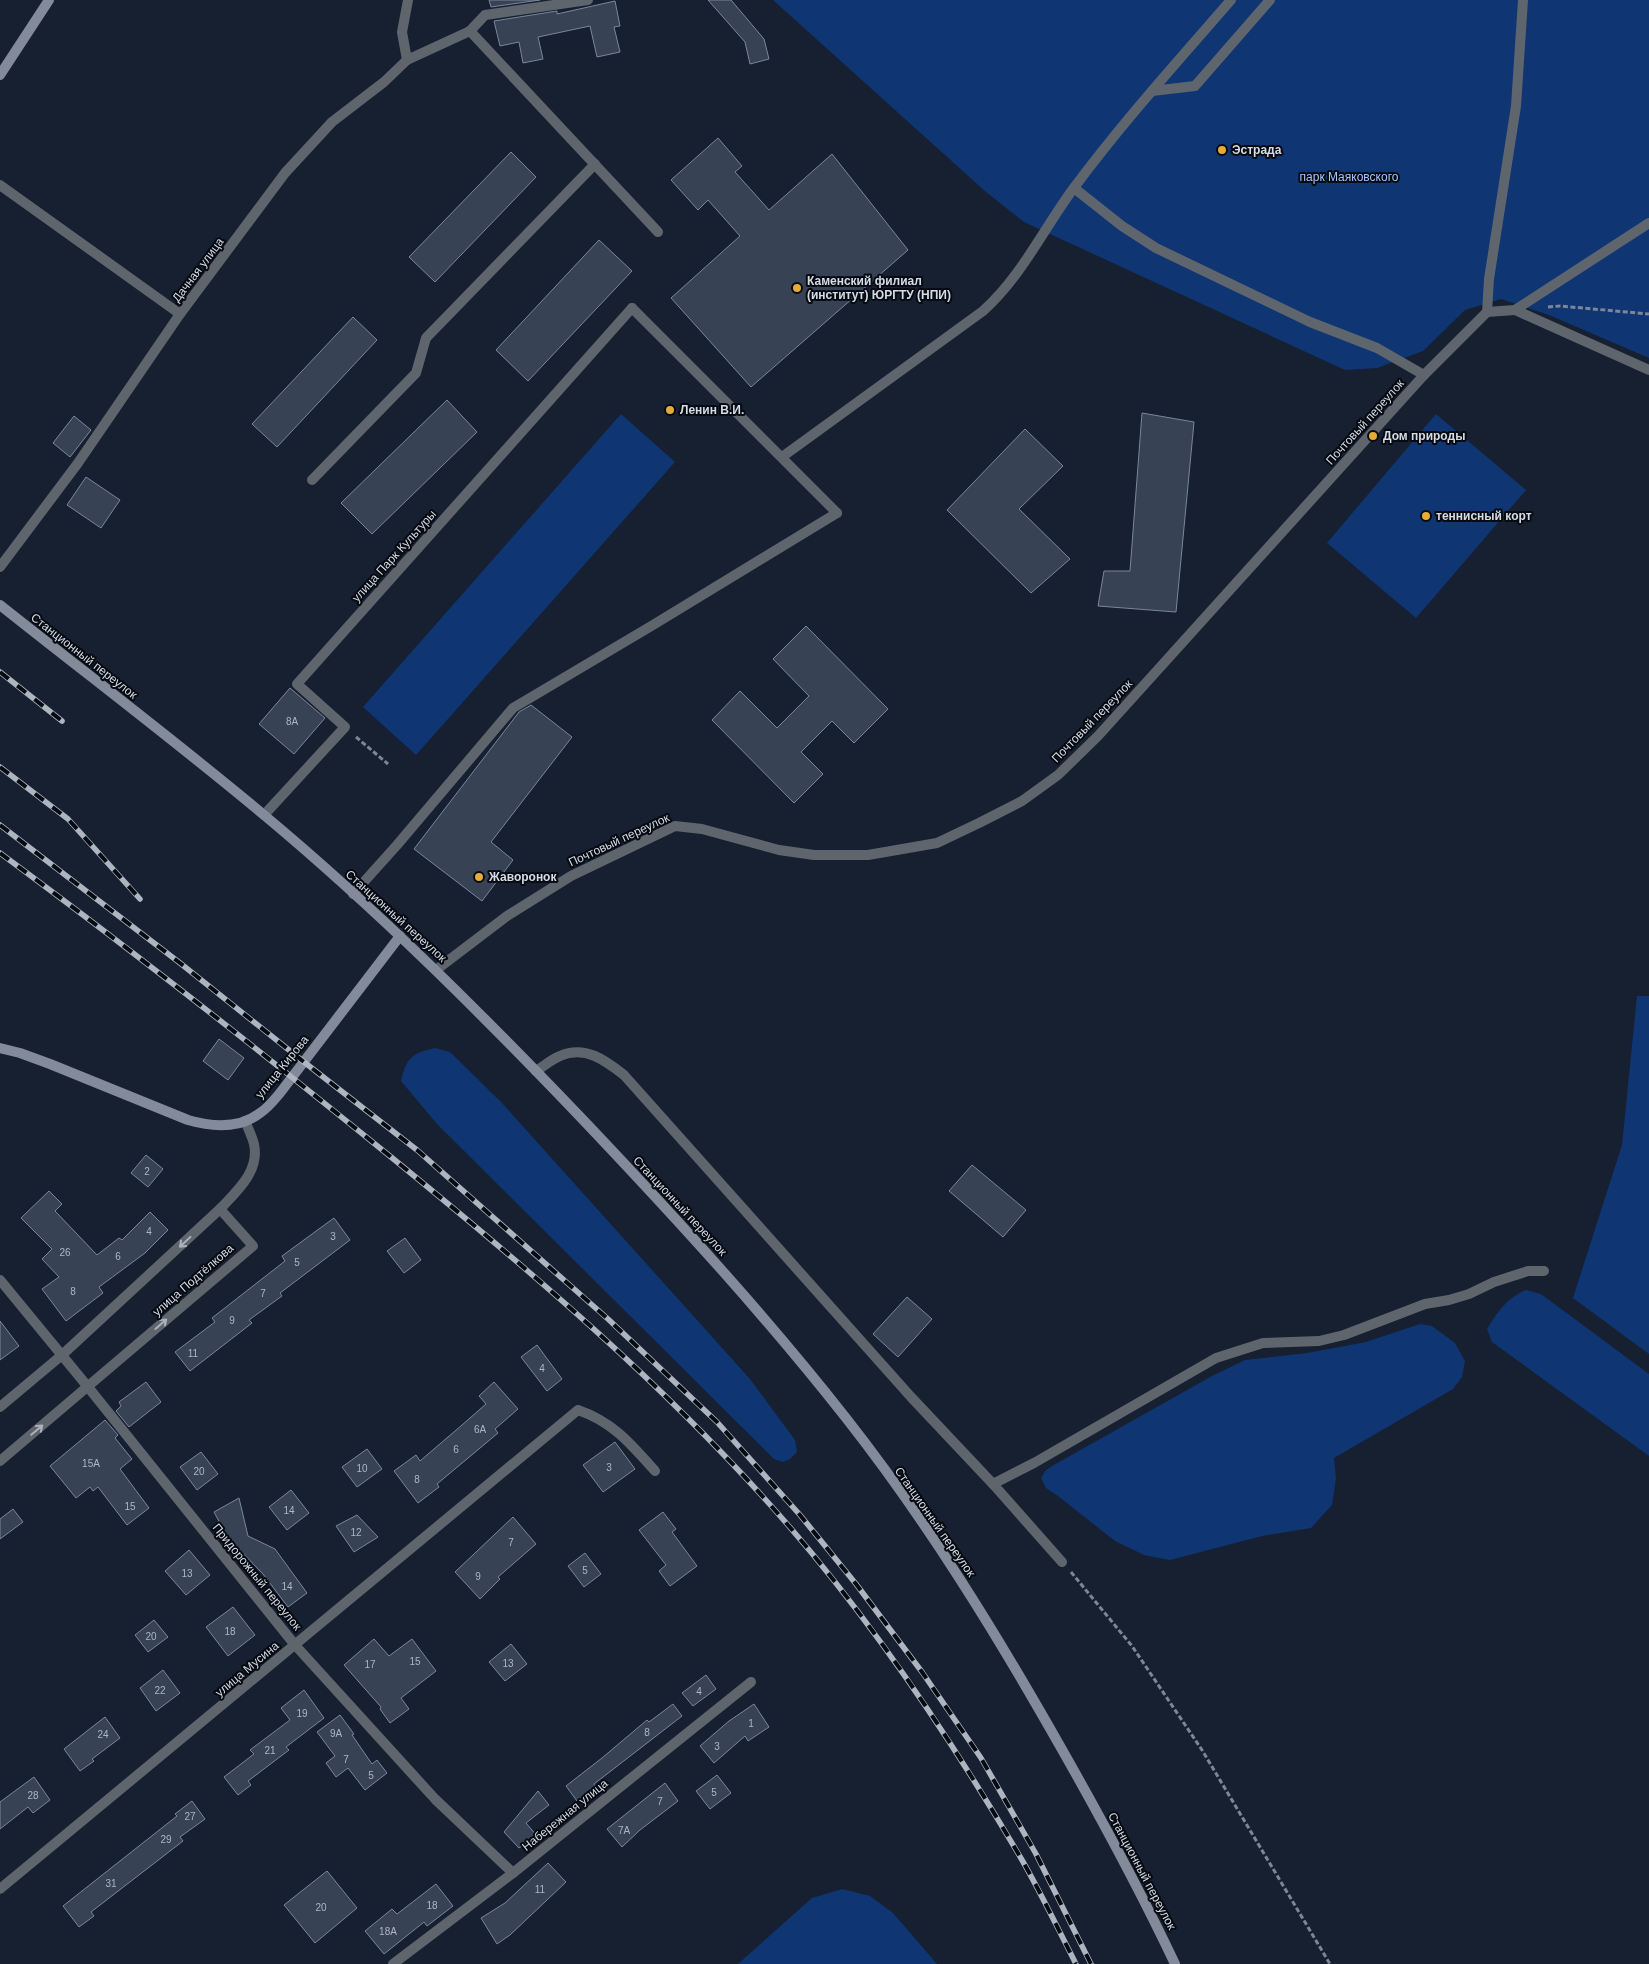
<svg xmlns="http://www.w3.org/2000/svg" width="1649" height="1964" font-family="Arial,sans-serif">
  <rect width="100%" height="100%" fill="#162031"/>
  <g fill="#0f3573">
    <polygon points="773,0 1649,0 1649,358 1549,315 1501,299 1465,310 1423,351 1377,368 1345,370 1024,222 986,192"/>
    <polygon points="621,414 675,462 416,755 363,707"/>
    <polygon points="1436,414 1526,490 1416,618 1327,543"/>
    <polygon points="1637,996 1649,996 1649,1354 1573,1298 1622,1145"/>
    <path d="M435 1048 450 1052 501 1102 750 1379 795 1440 797 1452 790 1459 783 1462 774 1459 437 1124 401 1081C406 1058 412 1053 435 1048Z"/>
    <path d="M1526 1290 1541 1294 1649 1374V1456L1492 1342 1487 1329C1497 1312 1508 1297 1526 1290Z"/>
    <polygon points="1420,1324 1432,1326 1455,1343 1465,1361 1462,1377 1453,1389 1334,1458 1336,1478 1332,1505 1311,1528 1262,1536 1170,1560 1144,1555 1115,1541 1058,1496 1046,1488 1041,1478 1045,1471 1052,1466 1212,1376 1245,1360 1307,1353 1366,1342"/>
    <polygon points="842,1889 870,1896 893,1913 937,1964 738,1964 812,1898"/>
  </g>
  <g fill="#374255" stroke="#7a879c">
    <polygon points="489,0 540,0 491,7"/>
    <polygon points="708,0 731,0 764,39 769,59 750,64 745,42"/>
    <polygon points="615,1 620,26 614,27 620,52 597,57 590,26 538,37 543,59 523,63 519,42 500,46 494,21 557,11 557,14"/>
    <polygon points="718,138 742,166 735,172 769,210 832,154 908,250 751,387 671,298 740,236 708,200 698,210 671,180"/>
    <polygon points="511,152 536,177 435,282 409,257"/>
    <polygon points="599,240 632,271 528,381 496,350"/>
    <polygon points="353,317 377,340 277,447 252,424"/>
    <polygon points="447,400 477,432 372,534 341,503"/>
    <polygon points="1142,413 1194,422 1176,612 1098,606 1104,571 1130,571"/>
    <polygon points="74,416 91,430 70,457 53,443"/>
    <polygon points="1025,429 1063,466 1019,509 1070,559 1031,593 947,510"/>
    <polygon points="86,477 120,500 101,528 67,505"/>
    <polygon points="806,626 888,709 854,743 832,721 801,752 823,774 794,803 712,720 740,691 777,728 809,696 773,659"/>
    <polygon points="290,688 325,718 294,754 259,724"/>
    <polygon points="531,705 572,737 491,842 513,860 482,901 414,849 519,712"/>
    <polygon points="219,1039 244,1058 228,1080 203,1061"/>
    <polygon points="146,1155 163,1169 148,1187 131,1173"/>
    <polygon points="972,1165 1026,1210 1003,1237 949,1191"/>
    <polygon points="49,1191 62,1204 55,1211 97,1255 119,1238 122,1240 150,1212 168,1230 145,1253 99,1287 103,1293 66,1321 42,1289 59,1277 42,1259 52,1249 21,1218"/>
    <polygon points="334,1218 350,1240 280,1293 282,1296 249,1320 252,1323 190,1371 175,1352 215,1322 212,1318 285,1261 282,1256"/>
    <polygon points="405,1238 421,1260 404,1273 387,1251"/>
    <polygon points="907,1297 932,1319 898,1357 873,1334"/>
    <polygon points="0,1321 19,1346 0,1360"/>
    <polygon points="537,1345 562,1379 547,1391 521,1357"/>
    <polygon points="146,1382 161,1402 129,1427 116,1411 121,1406 119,1402"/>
    <polygon points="494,1382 518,1409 495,1429 498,1433 437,1484 439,1487 418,1503 394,1471 416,1455 420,1461 462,1425 486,1404 479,1396"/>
    <polygon points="105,1420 118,1435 115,1438 132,1459 120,1469 149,1508 127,1525 98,1487 93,1491 90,1487 76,1498 50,1466"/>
    <polygon points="615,1442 635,1469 603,1492 583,1465"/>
    <polygon points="367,1449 382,1469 357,1487 342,1467"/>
    <polygon points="201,1452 218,1474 197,1490 180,1467"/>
    <polygon points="291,1490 309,1513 287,1530 269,1507"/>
    <polygon points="239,1498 248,1536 275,1549 307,1593 288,1607 263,1574 228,1538 214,1512"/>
    <polygon points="13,1509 23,1522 0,1539 0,1519"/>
    <polygon points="663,1512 676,1529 672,1532 697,1566 670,1586 659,1571 666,1565 639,1530"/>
    <polygon points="357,1515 378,1537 354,1552 336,1526"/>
    <polygon points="513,1517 536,1544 498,1577 500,1579 480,1599 455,1572"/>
    <polygon points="189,1550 210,1575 186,1595 165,1571"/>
    <polygon points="585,1553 601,1574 584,1587 568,1566"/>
    <polygon points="233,1607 255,1635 228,1656 206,1627"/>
    <polygon points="154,1620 168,1637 148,1652 135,1635"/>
    <polygon points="374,1639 389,1656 412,1639 436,1671 401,1698 409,1709 390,1723 380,1709 381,1707 344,1665"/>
    <polygon points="511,1644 527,1664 505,1681 489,1662"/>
    <polygon points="163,1670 180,1693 156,1711 140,1688"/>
    <polygon points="706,1675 716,1689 693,1706 682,1693"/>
    <polygon points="304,1690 324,1718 286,1747 289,1750 248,1781 251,1785 238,1795 224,1777 254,1754 250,1750 290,1720 281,1708"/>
    <polygon points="673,1704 682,1716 594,1784 595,1787 577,1801 566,1786 602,1758 647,1720 649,1722"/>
    <polygon points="754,1704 769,1727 748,1741 745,1736 714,1763 700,1746 729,1721"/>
    <polygon points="340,1715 354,1734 352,1735 372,1764 377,1760 387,1773 365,1790 348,1768 336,1777 326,1763 335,1756 317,1732"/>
    <polygon points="105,1717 120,1738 92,1759 94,1761 80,1771 64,1749"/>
    <polygon points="717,1775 731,1793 710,1809 696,1791"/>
    <polygon points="34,1777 50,1800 33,1813 28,1807 0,1829 0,1802"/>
    <polygon points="665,1783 678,1801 640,1830 622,1847 607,1829"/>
    <polygon points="538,1791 549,1805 526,1823 537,1836 519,1848 504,1832"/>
    <polygon points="192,1801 205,1819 180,1837 183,1841 91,1912 94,1916 79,1927 63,1906 177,1816 175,1814"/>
    <polygon points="548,1863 566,1882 510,1935 497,1944 481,1918 505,1903"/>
    <polygon points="327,1871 357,1908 315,1943 284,1905"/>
    <polygon points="436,1884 453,1906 427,1926 424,1922 384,1954 365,1931 392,1909 397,1914"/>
  </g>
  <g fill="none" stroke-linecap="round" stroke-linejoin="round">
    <g stroke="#7d8694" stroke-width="3" stroke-dasharray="5 2.5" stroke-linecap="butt">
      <polyline points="1548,307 1560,306 1649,314"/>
      <polyline points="356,737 388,764"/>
      <polyline points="1071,1572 1132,1646 1202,1750 1330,1964"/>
    </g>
    <g stroke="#5f656d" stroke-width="10">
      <polyline points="470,31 485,15 588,0"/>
      <polyline points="1152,91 1195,86 1270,0"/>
      <polyline points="0,185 180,314"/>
      <polyline points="1074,188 1122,226 1156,248 1310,322 1377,348 1424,375"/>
      <polyline points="632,308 837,513"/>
      <polyline points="1487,312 1489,279 1516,106 1523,0"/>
      <path d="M782 457 983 311C1021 277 1043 230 1073 189 1122 123 1177 62 1231 0"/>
      <polyline points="312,480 416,373 426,338 595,164"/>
      <polyline points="993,1484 1034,1463 1216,1358 1263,1343 1319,1341 1344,1335 1425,1304 1449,1300 1469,1294 1494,1282 1528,1271 1544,1271"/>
    </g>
    <g stroke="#5f656d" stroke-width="10">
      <polyline points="407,60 470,31 658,232"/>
      <polyline points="1515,310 1649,370"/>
      <polyline points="0,567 78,463 180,314 285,173 332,122 384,82 407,60 402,32 408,0"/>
      <polyline points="264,815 345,727 297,684 632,308"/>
      <polyline points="353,894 397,845 513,708 653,625 837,513"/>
      <polyline points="436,970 507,916 571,876 675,826 702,829 779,850 814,855 868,855 937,843 979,823 1022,801 1058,775 1098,736 1424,375 1487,312 1515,310 1649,223"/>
      <path d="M536 1071C544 1066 552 1059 560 1056 585 1045 605 1060 624 1075L911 1397 993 1484 1062 1562"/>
      <polyline points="0,1280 88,1387 295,1645 435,1799 513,1873"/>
      <path d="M0 1407 62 1355 220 1209C237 1191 260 1171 254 1144 252 1136 248 1128 245 1121"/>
      <polyline points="0,1461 253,1246 220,1209"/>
      <path d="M0 1889 578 1410C613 1422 631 1444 655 1471"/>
      <polyline points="393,1964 513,1873 751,1682"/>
    </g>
    <g stroke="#838b9a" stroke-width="10">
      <polyline points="0,75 49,0"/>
      <path d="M0 605C88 675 178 743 264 815 379 911 484 1016 587 1124 677 1219 765 1315 846 1418 927 1521 996 1633 1060 1746 1101 1818 1140 1890 1175 1964"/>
      <path d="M0 1048 20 1053 50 1064 188 1120C212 1127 239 1129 260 1113 268 1108 274 1100 280 1093L400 936"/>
    </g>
    <defs>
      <g id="rail">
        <polyline points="0,672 62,721"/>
        <polyline points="0,767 68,819 140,899"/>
        <polyline points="0,825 180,963 304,1062 417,1150 608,1319 717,1422 800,1515 856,1584 922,1672 981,1758 1036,1854 1091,1964"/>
        <path d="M0 853C133 951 263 1053 391 1157 531 1271 669 1388 788 1525 877 1628 953 1742 1022 1860 1041 1893 1058 1929 1076 1964"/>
      </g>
    </defs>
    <use href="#rail" stroke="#adb5c1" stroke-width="5.5"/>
    <use href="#rail" stroke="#060a11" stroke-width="4" stroke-dasharray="11" stroke-linecap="butt"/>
  </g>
  <defs><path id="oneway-shaft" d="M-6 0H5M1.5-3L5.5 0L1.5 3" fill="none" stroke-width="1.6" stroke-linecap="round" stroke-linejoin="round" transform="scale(1.25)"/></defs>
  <g stroke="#acb2bc">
    <use href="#oneway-shaft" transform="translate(185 1242) rotate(137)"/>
    <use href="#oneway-shaft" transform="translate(161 1324) rotate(-41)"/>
    <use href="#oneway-shaft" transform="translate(37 1430) rotate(-40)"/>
  </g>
  <g fill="#e7ac37" stroke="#060a11" stroke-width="2">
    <circle cx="1222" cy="150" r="5"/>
    <circle cx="797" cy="288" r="5"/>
    <circle cx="670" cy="410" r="5"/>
    <circle cx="1373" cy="436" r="5"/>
    <circle cx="1426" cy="516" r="5"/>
    <circle cx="479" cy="877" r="5"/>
  </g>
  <g text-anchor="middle" stroke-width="4" stroke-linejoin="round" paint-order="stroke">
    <g font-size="10" fill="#aeb6c2">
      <text x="292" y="725">8А</text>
      <text x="147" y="1175">2</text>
      <text x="149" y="1235">4</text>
      <text x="333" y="1240">3</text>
      <text x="65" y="1256">26</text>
      <text x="118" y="1260">6</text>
      <text x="297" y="1266">5</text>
      <text x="73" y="1295">8</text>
      <text x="263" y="1297">7</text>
      <text x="232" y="1324">9</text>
      <text x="193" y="1357">11</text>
      <text x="542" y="1372">4</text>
      <text x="480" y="1433">6А</text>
      <text x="456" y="1453">6</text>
      <text x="91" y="1467">15А</text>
      <text x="609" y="1471">3</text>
      <text x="362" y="1472">10</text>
      <text x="199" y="1475">20</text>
      <text x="417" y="1483">8</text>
      <text x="130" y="1510">15</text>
      <text x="289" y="1514">14</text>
      <text x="356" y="1536">12</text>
      <text x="511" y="1546">7</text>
      <text x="585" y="1574">5</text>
      <text x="187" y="1577">13</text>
      <text x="478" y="1580">9</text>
      <text x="287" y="1590">14</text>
      <text x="230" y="1635">18</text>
      <text x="151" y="1640">20</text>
      <text x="415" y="1665">15</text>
      <text x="508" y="1667">13</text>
      <text x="370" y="1668">17</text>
      <text x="160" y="1694">22</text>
      <text x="699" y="1695">4</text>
      <text x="302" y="1717">19</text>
      <text x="751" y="1727">1</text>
      <text x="647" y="1736">8</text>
      <text x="336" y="1737">9А</text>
      <text x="103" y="1738">24</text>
      <text x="717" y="1750">3</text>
      <text x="270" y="1754">21</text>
      <text x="346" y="1763">7</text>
      <text x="371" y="1779">5</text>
      <text x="714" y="1796">5</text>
      <text x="33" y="1799">28</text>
      <text x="660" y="1805">7</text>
      <text x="190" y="1820">27</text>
      <text x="624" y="1834">7А</text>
      <text x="166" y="1843">29</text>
      <text x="111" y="1887">31</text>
      <text x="540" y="1893">11</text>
      <text x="432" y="1909">18</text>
      <text x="321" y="1911">20</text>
      <text x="388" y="1935">18А</text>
    </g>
    <g font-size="12" font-weight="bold" fill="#d5dce7" stroke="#060a11" text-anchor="start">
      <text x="1232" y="154">Эстрада</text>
      <text x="807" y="285">Каменский филиал<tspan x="807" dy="14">(институт) ЮРГТУ (НПИ)</tspan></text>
      <text x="680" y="414">Ленин В.И.</text>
      <text x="1383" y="440">Дом природы</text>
      <text x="1436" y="520">теннисный корт</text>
      <text x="489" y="881">Жаворонок</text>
    </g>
    <g font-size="12" fill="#a1c5ff" stroke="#060a11">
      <text x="1349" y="181">парк Маяковского</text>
    </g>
    <g font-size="12" fill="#d5dce7" stroke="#060a11">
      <text transform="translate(198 270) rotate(-53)" y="4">Дачная улица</text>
      <text transform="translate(1365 422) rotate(-48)" y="4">Почтовый переулок</text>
      <text transform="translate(394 556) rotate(-48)" y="4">улица Парк Культуры</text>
      <text transform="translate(84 656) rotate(38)" y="4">Станционный переулок</text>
      <text transform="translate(1092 721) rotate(-46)" y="4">Почтовый переулок</text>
      <text transform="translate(619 840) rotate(-25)" y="4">Почтовый переулок</text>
      <text transform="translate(396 916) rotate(42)" y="4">Станционный переулок</text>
      <text transform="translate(282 1067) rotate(-51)" y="4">улица Кирова</text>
      <text transform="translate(680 1206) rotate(47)" y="4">Станционный переулок</text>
      <text transform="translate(193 1280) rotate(-41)" y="4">улица Подтёлкова</text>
      <text transform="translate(935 1522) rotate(55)" y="4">Станционный переулок</text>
      <text transform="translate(257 1577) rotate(51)" y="4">Придорожный переулок</text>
      <text transform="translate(247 1669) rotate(-40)" y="4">улица Мусина</text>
      <text transform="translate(565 1815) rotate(-39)" y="4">Набережная улица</text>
      <text transform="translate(1142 1871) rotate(62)" y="4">Станционный переулок</text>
    </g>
  </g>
</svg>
